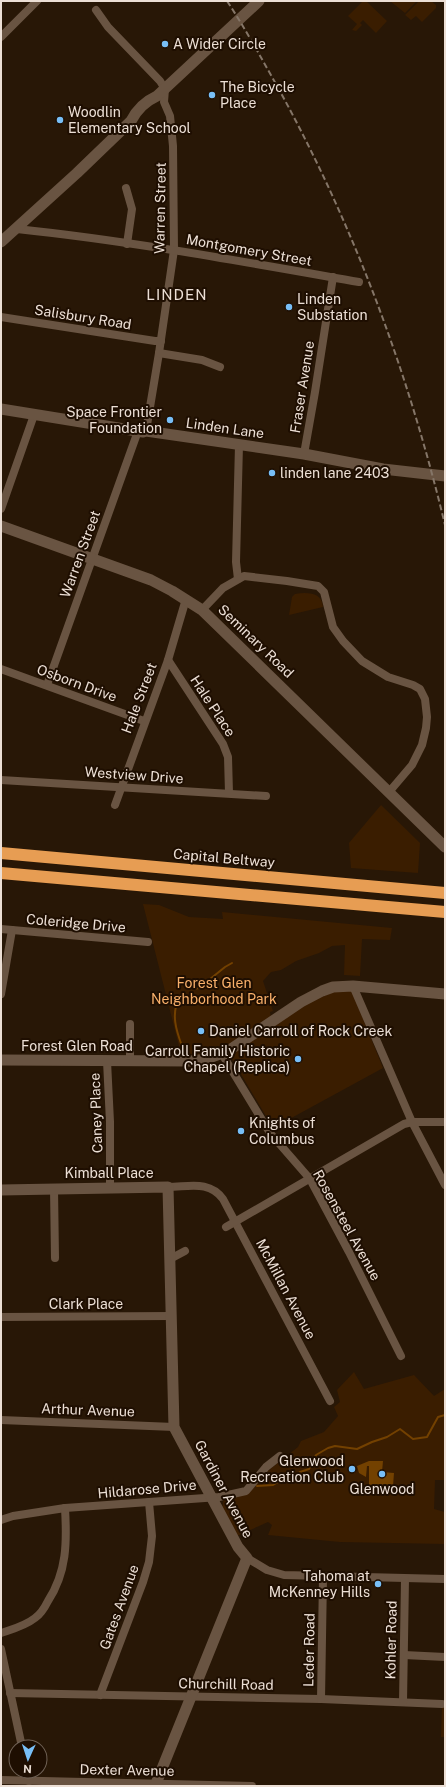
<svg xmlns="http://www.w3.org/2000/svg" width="446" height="1787" font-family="'Public Sans',sans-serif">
  <rect width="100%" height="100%" fill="#281706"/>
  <g fill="#3a1d00">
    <polygon points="363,1 366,1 387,21 376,33 363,20 360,23 362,25 356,31 352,30 357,24 348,16"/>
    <polygon points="390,1 417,1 405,13"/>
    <polygon points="419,1 431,1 436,5 436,8 422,22 416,16 411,20 405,15"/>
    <path d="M295 594C307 592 322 592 323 607L289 615 292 597Z"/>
    <polygon points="381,805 420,843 418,873 351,868 349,843"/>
    <path d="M143 904 159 905 189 917 223 919 222 912 392 928 390 940 362 939 360 976 344 975 345 945 332 946 319 953 296 961 281 970 271 972 263 981 273 1011 270 1012 271 1018C253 1030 219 1055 198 1055 191 1055 186 1053 180 1050Z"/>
    <polygon points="351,989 383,1068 273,1128 232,1059 237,1051 306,1004 333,992"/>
    <polygon points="354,1372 364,1389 414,1375 434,1396 445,1389 445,1480 435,1480 434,1509 445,1512 445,1544 340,1542 268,1535 272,1525 268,1522 237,1536 222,1509 224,1498 244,1494 259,1478 298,1447 301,1441 324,1432 338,1416 334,1407 340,1402 337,1390"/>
    <polygon points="445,1703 445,1737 441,1737 442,1704"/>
  </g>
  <polygon fill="#734100" points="369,1461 383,1461 382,1472 394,1473 393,1486 369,1485 369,1466 367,1466 366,1477 359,1473 357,1466"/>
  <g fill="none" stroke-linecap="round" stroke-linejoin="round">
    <g stroke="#734100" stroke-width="2">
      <polyline points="194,989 199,988 225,967 232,963"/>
      <path d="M182 1046C176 1030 171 1014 179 998L184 996"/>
      <polyline points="257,1486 273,1485 283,1479 291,1478 300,1472 309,1469 316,1455 328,1448 335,1446 357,1449 372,1442 387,1437 400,1429 413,1439 427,1437 438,1417 445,1415"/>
    </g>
    <g stroke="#695442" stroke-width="8">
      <polyline points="96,10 108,27 160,81 165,89 164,102 170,116 173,146 174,250 159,353 146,431"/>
      <polyline points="1,37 37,1"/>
      <polyline points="126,188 132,209 127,244"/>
      <path d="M17 229C131 241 245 262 359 282"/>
      <polyline points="1,317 155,341 161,341"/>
      <polyline points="159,353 202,360 220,367"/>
      <polyline points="304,454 315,392 333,277"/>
      <polyline points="1,509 34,415"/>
      <polyline points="238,579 236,562 239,445"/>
      <polyline points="202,610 223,588 244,576 287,581 318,586 324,592 333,627 343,641 362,661 388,677 413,685 420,689 425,699 427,717 426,728 422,745 412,765 389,792"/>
      <polyline points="168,660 223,744 228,757 229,793"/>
      <polyline points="1,669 144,721"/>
      <polyline points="47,685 138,431"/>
      <polyline points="1,780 266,796"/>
      <polyline points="115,805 168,660 186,599"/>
      <polyline points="1,929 148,942"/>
      <polyline points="353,986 412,1122 445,1185"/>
      <polyline points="1,994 12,930"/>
      <polyline points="222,1054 270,1133 310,1179 349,1252 401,1356"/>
      <polyline points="107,1061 110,1122 110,1188"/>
      <polyline points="130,1061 130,1024"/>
      <path d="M168 1187C189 1187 209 1180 223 1199L330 1401"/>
      <polyline points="54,1188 55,1258"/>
      <polyline points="226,1227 404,1124 412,1122 445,1122"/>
      <polyline points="170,1259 185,1251"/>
      <polyline points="1,1317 171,1316"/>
      <polyline points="1,1420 174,1427"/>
      <polyline points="1,1520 13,1516 65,1508 219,1497 246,1491 266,1467 280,1456"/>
      <polyline points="247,1558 267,1570 284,1575 445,1579"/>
      <path d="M1 1633C13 1629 25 1626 35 1618 41 1614 45 1607 48 1601 67 1572 67 1542 65 1508"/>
      <polyline points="1,1649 22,1747"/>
      <polyline points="404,1655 445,1657"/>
      <polyline points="10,1693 321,1699 442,1704"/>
      <polyline points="100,1695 143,1582 149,1562 152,1536 149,1502"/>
      <polyline points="321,1699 323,1577"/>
      <polyline points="403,1702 405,1579"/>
      <polyline points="27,1771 29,1781"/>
      <polyline points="1,1780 252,1786"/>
    </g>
    <g stroke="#695442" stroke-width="11">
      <path d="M1 242 77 173 131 121C137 109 146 101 157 96L259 1"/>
      <polyline points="1,409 143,432 146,431 304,454 383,469 445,476"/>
      <polyline points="1,526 151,580 172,591 202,610 445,847"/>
      <polyline points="1,1060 192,1061 206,1059 228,1051 301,1002 322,991 333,987 353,986 445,994"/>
      <polyline points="1,1190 168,1187 174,1427 238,1547 247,1558 155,1786"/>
    </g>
    <g stroke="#e79d53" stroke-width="12">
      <polyline points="1,853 445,893"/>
      <polyline points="1,873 445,912"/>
    </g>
    <path stroke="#857668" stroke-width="2" stroke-dasharray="6 3" stroke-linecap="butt" d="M227 1C245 28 260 56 276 84 353 223 408 371 445 525"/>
  </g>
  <g fill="#78bff7" stroke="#1e0e01" stroke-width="1.5">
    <circle cx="165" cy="44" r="4"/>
    <circle cx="212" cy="95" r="4"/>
    <circle cx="60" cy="120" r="4"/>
    <circle cx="289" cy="307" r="4"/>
    <circle cx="170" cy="420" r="4"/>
    <circle cx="272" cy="473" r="4"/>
    <circle cx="201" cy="1031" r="4"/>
    <circle cx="298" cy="1059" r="4"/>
    <circle cx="241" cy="1131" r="4"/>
    <circle cx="352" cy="1469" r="4"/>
    <circle cx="382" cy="1474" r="4"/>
    <circle cx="378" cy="1584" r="4"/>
  </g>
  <g text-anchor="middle" stroke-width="4" stroke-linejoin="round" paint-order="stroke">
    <g font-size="14" fill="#ecdfd5" stroke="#1e0e01" text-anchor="start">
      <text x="173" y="49">A Wider Circle</text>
      <text x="220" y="92">The Bicycle<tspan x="220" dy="16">Place</tspan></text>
      <text x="68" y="117">Woodlin<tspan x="68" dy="16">Elementary School</tspan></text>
      <text x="297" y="304">Linden<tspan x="297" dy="16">Substation</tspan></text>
      <text x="162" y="417" text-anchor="end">Space Frontier<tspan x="162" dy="16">Foundation</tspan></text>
      <text x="280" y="478">linden lane 2403</text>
      <text x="209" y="1036">Daniel Carroll of Rock Creek</text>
      <text x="290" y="1056" text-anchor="end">Carroll Family Historic<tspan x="290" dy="16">Chapel (Replica)</tspan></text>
      <text x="249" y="1128">Knights of<tspan x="249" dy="16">Columbus</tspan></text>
      <text x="344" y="1466" text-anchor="end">Glenwood<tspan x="344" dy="16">Recreation Club</tspan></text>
      <text x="382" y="1494" text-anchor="middle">Glenwood</text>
      <text x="370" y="1581" text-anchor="end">Tahoma at<tspan x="370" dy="16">McKenney Hills</tspan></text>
    </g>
    <g font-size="14" fill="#ecdfd5" stroke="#1e0e01">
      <text transform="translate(160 208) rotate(-89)" y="5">Warren Street</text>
      <text transform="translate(249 250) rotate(10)" y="5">Montgomery Street</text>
      <text transform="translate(83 317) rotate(9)" y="5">Salisbury Road</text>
      <text transform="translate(302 387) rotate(-81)" y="5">Fraser Avenue</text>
      <text transform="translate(225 428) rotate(8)" y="5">Linden Lane</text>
      <text transform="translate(80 554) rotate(-70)" y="5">Warren Street</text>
      <text transform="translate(256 641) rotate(44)" y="5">Seminary Road</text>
      <text transform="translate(77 683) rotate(20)" y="5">Osborn Drive</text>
      <text transform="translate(139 698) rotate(-69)" y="5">Hale Street</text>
      <text transform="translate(213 706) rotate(57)" y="5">Hale Place</text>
      <text transform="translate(134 775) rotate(4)" y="5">Westview Drive</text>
      <text transform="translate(224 858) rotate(5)" y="5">Capital Beltway</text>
      <text transform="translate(76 923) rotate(5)" y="5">Coleridge Drive</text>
      <text x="77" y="1051">Forest Glen Road</text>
      <text transform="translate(96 1113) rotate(-92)" y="5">Caney Place</text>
      <text x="109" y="1178">Kimball Place</text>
      <text transform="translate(347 1225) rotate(61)" y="5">Rosensteel Avenue</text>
      <text transform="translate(286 1289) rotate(62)" y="5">McMillan Avenue</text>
      <text x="86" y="1309">Clark Place</text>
      <text transform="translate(88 1410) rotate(2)" y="5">Arthur Avenue</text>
      <text transform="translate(147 1489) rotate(-5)" y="5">Hildarose Drive</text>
      <text transform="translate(224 1489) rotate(62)" y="5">Gardiner Avenue</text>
      <text transform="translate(119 1607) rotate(-70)" y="5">Gates Avenue</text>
      <text transform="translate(391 1640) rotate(-89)" y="5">Kohler Road</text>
      <text transform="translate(309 1650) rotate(-89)" y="5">Leder Road</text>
      <text transform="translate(226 1684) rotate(1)" y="5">Churchill Road</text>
      <text transform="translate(127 1770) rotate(1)" y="5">Dexter Avenue</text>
    </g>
    <g font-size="14" fill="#fab16b" stroke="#1e0e01">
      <text x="214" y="988">Forest Glen<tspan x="214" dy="16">Neighborhood Park</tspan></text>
    </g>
    <g font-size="15" letter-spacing="1" fill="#ecdfd5" stroke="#1e0e01">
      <text x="177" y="300">LINDEN</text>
    </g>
  </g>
  <rect width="446" height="1787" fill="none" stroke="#ecdfd5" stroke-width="4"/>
  <g transform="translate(28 1759) rotate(183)"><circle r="19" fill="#1e0e01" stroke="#706256"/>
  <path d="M0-3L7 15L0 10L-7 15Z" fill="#78bff7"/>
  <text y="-6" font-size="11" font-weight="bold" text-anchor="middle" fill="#ecdfd5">N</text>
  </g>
</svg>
